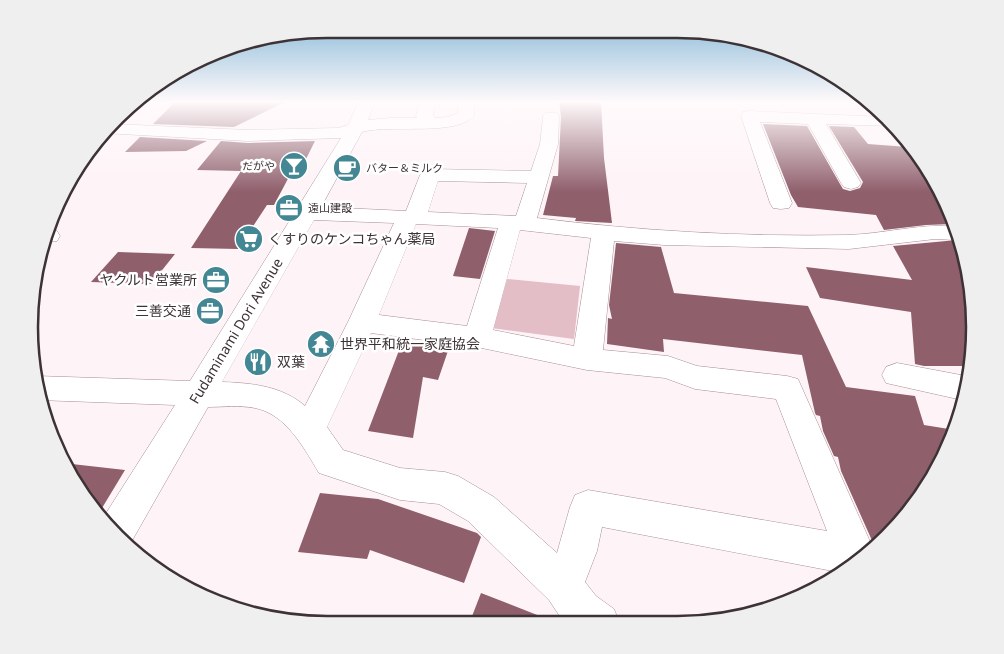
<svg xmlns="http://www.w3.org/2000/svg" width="1004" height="654" font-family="'Noto Sans','Noto Sans JP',sans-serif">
  <rect width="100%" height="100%" fill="#fef3f6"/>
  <polygon fill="#e3bec7" points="507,279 580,286 574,339 491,328"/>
  <g fill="#8f5f6c">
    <polygon points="176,101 287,101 234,127 153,124"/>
    <polygon points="559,101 601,101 604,158 612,223 575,221 576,218 543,215 553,176 558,176 561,117"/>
    <polygon points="763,124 807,126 840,184 843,189 850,191 860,188 863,182 829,126 854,127 868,144 908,147 944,195 952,224 926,225 884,230 876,215 798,207 791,195"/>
    <polygon points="140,137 207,141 186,151 125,152"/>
    <polygon points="221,141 248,143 315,141 298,175 290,175 274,205 267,205 238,249 191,248 241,171 197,170"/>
    <polygon points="469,228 495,231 480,279 453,276"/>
    <polygon points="957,240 975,307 967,366 924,366 915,364 911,312 820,298 806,267 912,280 893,246"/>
    <polygon points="616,243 661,247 674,293 808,306 846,387 915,396 924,425 955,430 901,523 874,545 841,471 838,457 834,456 823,431 820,416 816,415 815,413 802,355 663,339 664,352 607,344 608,318 612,319 609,305"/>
    <polygon points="118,252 175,254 151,284 91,282"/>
    <polygon points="403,340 450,345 438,380 423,377 413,438 368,431"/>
    <polygon points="63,463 125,470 99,513 69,476"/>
    <polygon points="320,493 378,499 477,533 481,537 464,583 370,550 367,559 298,552"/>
    <polygon points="481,593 555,622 554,624 469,624"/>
  </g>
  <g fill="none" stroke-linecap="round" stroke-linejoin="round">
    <defs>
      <g id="minor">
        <path d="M359 101H375L368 120 390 118H417L416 116 420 101H442L440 104 434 107 433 115 436 118 448 117 458 113V101H474V115C459 137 389 124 362 132L321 207 406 211 420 175 423 171 430 169 531 171 540 144 543 117 545 113H557L559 117 558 144 537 218C640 231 744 237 847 235 883 234 917 224 953 226L955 240 935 239 849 249 664 245 614 241 603 350 668 356 697 366 787 376 798 379 872 546 838 572 602 527 597 551 585 582 596 596 614 609 620 624H565L549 600 468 521 439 504 400 500 319 473C304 448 286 414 255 408 240 405 223 407 208 407L129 546 127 547 103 518 175 405 38 400 36 376 190 381 341 138 248 141 103 133 113 124 248 130 338 128 348 125ZM438 181 527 183 516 216 428 212ZM314 220 394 223 348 322 305 406C282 386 252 383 222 382ZM416 224 498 228 467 326 379 315ZM520 230 591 238 574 346 493 330ZM371 333 477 347 587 370 665 378 695 389 776 399 827 531 588 490 575 495 570 507 557 553 494 497 458 476 445 472 400 468 343 450 327 427Z"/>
        <polygon points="749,111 884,117 892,126 826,124 861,183 858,187 851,189 844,187 841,183 808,124 760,122 792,203 789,208 781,209 773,208 770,203 741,116 743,112"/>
        <polygon points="49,229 57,231 60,236 57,241 42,243 45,231"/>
        <polygon points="897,363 966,376 962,400 886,383 882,375 886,367"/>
      </g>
    </defs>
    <use href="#minor" stroke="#a68e94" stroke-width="1"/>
    <use href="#minor" fill="#fff" fill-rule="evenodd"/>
  </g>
  <linearGradient id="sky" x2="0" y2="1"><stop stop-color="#75aed2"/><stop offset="0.53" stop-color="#fffafb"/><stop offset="1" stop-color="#fffafb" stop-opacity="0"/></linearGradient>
  <rect width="1004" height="192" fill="url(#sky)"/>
  <defs>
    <symbol id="bar-disc" viewBox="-11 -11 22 22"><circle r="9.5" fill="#428793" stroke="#fff"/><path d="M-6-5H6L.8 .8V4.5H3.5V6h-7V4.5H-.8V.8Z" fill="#fff"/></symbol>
    <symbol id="cafe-disc" viewBox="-11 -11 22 22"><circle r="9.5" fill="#428793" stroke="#fff"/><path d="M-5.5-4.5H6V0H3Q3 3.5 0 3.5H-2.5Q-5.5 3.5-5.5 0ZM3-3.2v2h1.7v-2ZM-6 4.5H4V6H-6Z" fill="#fff"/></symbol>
    <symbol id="office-disc" viewBox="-11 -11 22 22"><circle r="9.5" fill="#428793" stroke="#fff"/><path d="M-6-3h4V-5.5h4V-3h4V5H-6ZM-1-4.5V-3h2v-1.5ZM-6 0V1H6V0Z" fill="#fff"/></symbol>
    <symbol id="supermarket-disc" viewBox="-11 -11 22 22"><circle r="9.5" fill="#428793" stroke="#fff"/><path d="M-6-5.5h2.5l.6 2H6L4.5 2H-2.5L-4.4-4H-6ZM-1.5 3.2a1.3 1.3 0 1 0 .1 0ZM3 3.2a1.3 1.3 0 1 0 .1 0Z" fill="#fff"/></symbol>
    <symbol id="temple-disc" viewBox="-11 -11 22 22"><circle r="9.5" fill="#428793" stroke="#fff"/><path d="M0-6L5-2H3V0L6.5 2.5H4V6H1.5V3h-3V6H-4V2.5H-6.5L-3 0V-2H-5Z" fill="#fff"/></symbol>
    <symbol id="restaurant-disc" viewBox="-11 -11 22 22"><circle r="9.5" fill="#428793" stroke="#fff"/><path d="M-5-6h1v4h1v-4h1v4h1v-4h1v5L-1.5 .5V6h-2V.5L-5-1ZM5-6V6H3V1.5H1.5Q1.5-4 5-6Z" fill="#fff"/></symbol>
  </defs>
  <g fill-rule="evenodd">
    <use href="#bar-disc" x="278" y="150" width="32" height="32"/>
    <use href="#cafe-disc" x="331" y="152" width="32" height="32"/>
    <use href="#office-disc" x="273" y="192" width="32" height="32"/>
    <use href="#supermarket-disc" x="233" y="223" width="32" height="32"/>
    <use href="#office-disc" x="200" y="264" width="32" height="32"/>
    <use href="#office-disc" x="194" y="295" width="32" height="32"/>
    <use href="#temple-disc" x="305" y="328" width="32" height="32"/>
    <use href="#restaurant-disc" x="242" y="346" width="32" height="32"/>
  </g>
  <g text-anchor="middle" stroke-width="5" stroke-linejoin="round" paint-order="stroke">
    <g font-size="11" fill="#3d3235" stroke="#fff" text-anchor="start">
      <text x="275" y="170" text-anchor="end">だがや</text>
      <text x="366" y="172">バター＆ミルク</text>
      <text x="308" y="212">遠山建設</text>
    </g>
    <g font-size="14" fill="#3d3235" stroke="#fff" text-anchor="start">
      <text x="268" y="244">くすりのケンコちゃん薬局</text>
      <text x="197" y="285" text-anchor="end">ヤクルト営業所</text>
      <text x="191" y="316" text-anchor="end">三善交通</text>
      <text x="340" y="349">世界平和統一家庭協会</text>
      <text x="277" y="367">双葉</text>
    </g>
    <g font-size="14" fill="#3d3235" stroke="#fff">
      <text transform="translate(236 331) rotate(-59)" y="5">Fudaminami Dori Avenue</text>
    </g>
  </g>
  <path d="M0 0H1004V654H0ZM327 38H677A289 289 0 0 1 966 327V327A289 289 0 0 1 677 616H327A289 289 0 0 1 38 327V327A289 289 0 0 1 327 38Z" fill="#efefef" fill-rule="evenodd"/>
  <path fill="none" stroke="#3d3235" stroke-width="2.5" d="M327 38H677A289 289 0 0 1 966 327V327A289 289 0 0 1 677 616H327A289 289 0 0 1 38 327V327A289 289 0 0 1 327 38Z"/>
</svg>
